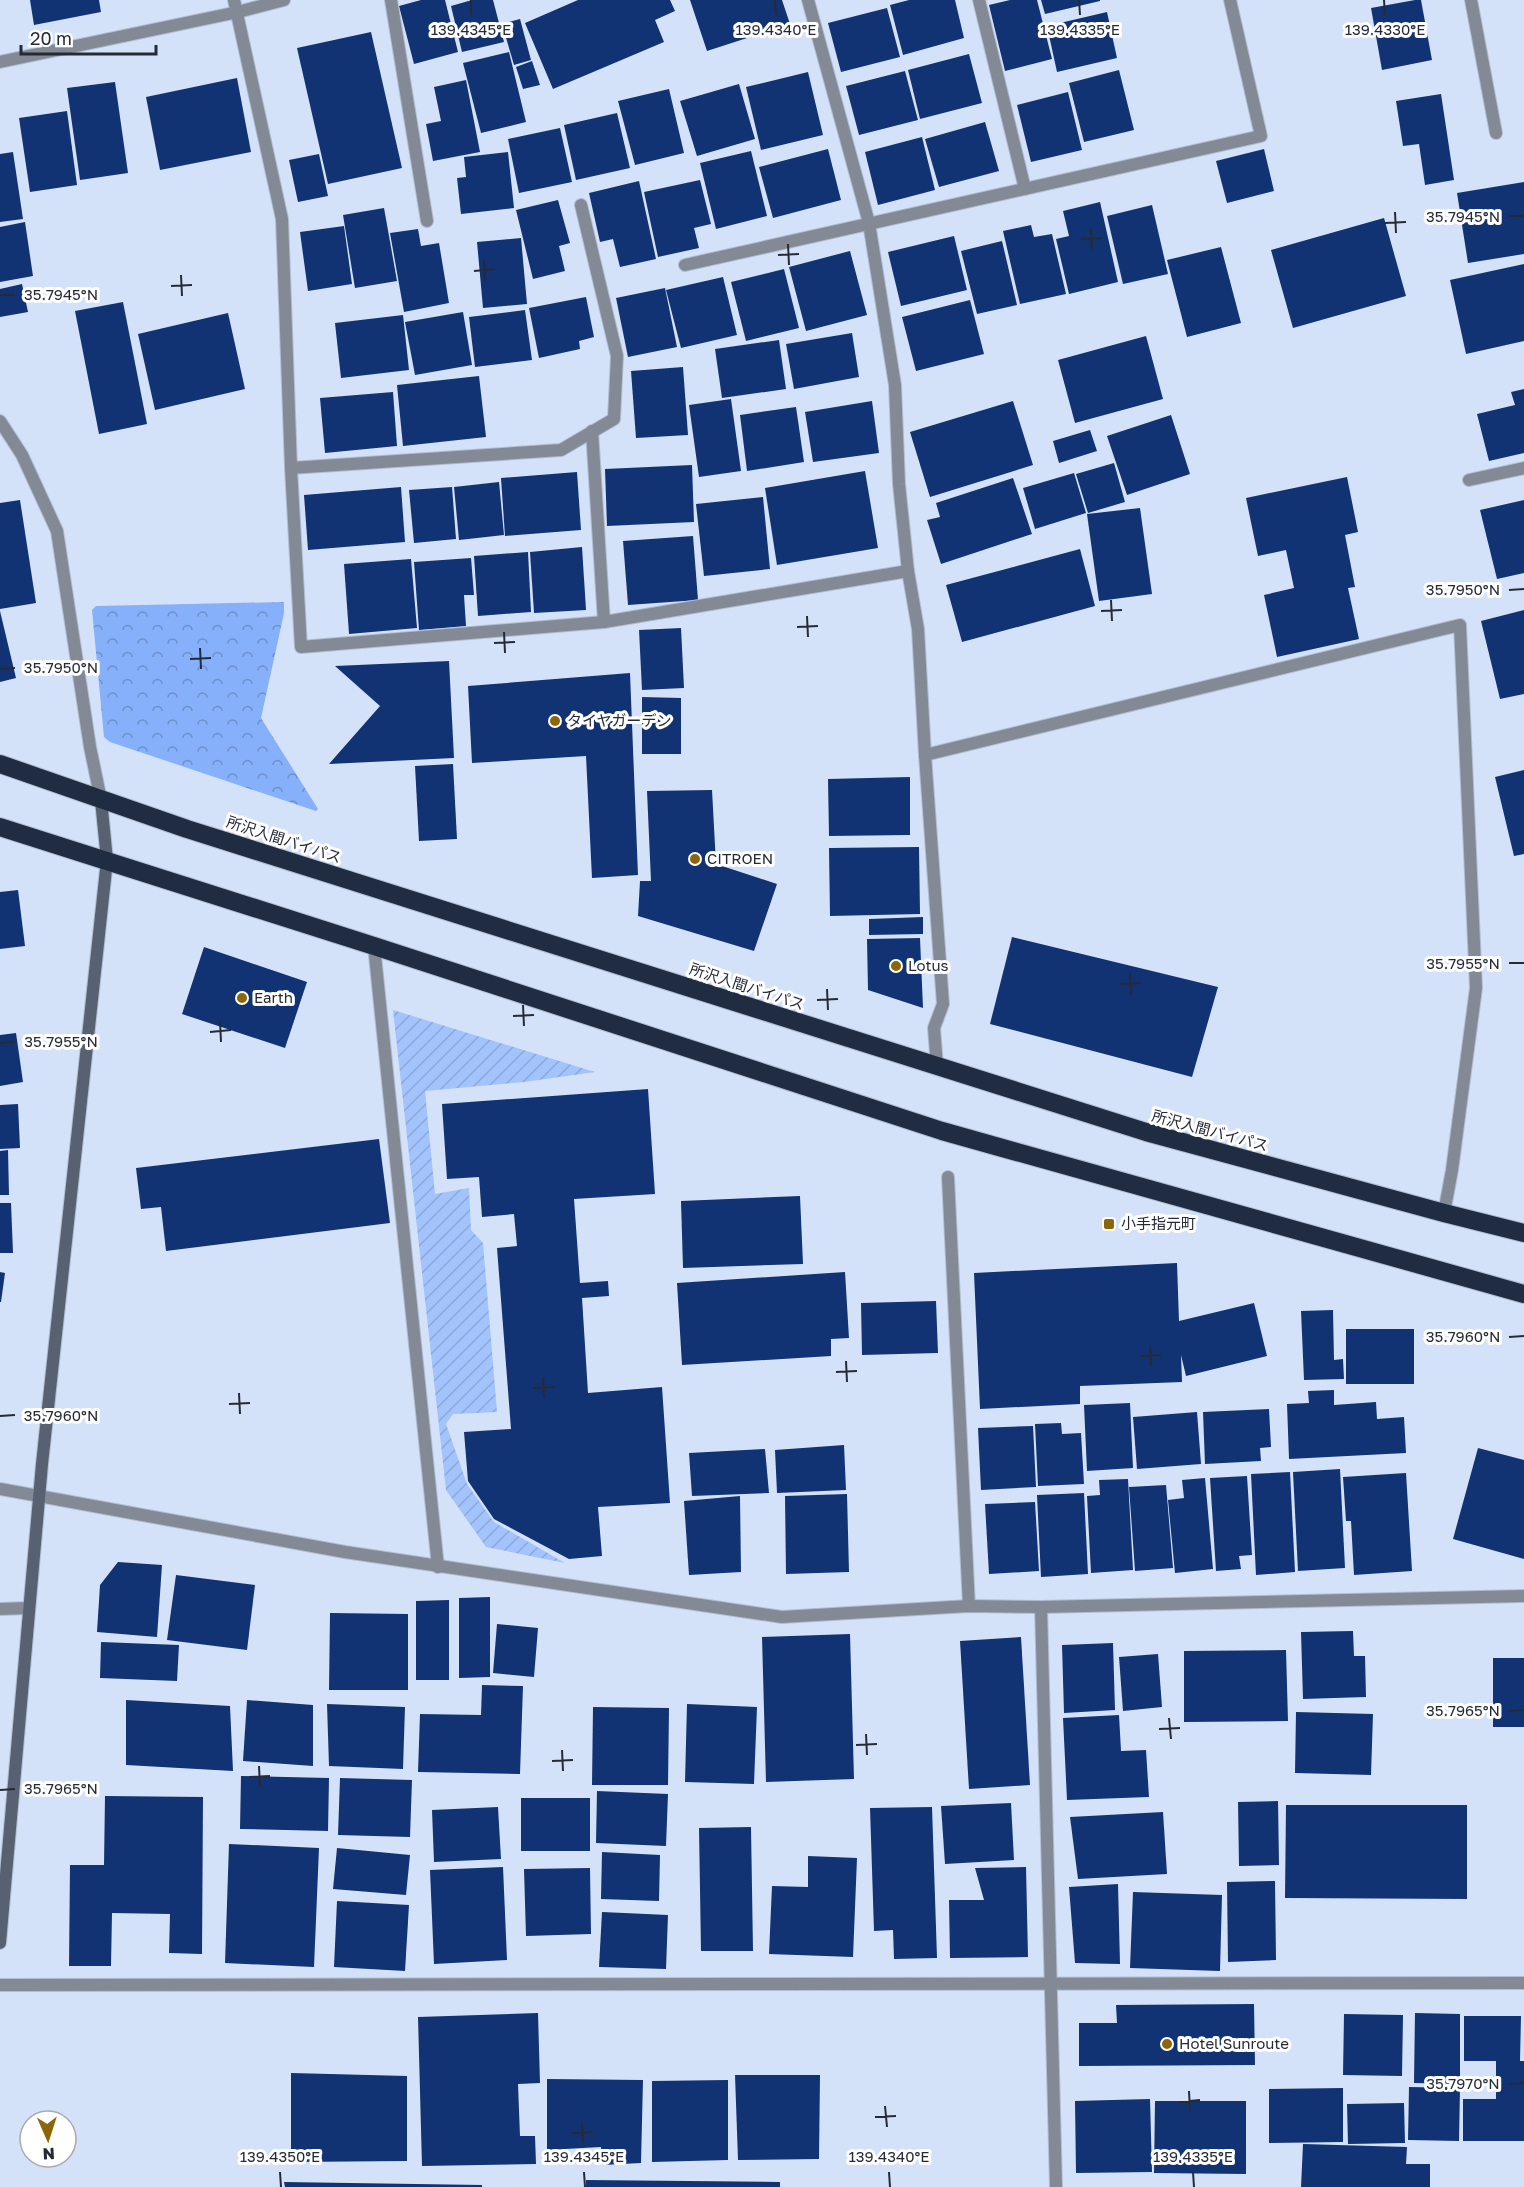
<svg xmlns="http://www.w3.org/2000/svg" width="1524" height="2187" font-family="'Golos Text','Noto Sans JP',sans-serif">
  <defs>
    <pattern id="forest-crowns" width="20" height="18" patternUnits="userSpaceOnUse" patternTransform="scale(1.5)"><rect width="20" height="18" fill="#86b0fa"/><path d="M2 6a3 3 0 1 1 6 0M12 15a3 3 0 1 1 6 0" fill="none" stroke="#6d8fcb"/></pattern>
    <pattern id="garden-furrows" width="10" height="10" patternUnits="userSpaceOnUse" patternTransform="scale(1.5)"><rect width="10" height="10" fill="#a2c3fb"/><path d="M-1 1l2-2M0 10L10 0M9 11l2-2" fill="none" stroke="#8ba8d8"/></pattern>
  </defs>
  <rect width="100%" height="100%" fill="#d4e2f9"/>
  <polygon fill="url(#forest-crowns)" points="284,602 284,613 261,718 318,809 316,811 110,742 104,737 92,610 96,606"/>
  <polygon fill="url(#garden-furrows)" points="393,1010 595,1072 524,1082 425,1091 435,1194 469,1188 471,1230 483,1243 497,1412 453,1414 446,1424 467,1484 494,1522 565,1563 486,1547 446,1490"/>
  <g fill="#113373">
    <polygon points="30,0 99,0 101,12 34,25"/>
    <polygon points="421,0 445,0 458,52 414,64 399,6"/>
    <polygon points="472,0 493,0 504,42 462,52 451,6"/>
    <polygon points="578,0 670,0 675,11 655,20 664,42 553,89 525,23"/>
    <polygon points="690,0 782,0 790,24 707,51"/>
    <polygon points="909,0 955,0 964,38 903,55 890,5"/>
    <polygon points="1010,0 1037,0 1052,59 1005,71 989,5"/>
    <polygon points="1041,0 1100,0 1100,1 1045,14"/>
    <polygon points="1415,0 1421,0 1432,60 1382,70 1371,8"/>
    <polygon points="887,8 900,57 841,72 828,23"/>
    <polygon points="1107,12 1117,58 1057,72 1047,26"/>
    <polygon points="520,19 531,60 514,65 502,24"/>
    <polygon points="371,32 402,168 328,184 297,48"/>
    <polygon points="509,52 526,122 481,133 463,63"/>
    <polygon points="969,54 982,103 920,119 908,70"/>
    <polygon points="532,61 540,85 523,89 516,67"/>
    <polygon points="1119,70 1134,130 1084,142 1069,83"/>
    <polygon points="905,71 918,120 859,135 846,86"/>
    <polygon points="808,72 823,135 761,150 746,87"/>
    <polygon points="237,78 251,152 160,170 146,97"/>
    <polygon points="466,80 480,152 433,161 426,124 441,121 434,87"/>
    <polygon points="115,82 128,173 80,180 67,88"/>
    <polygon points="739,84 755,139 697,156 680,101"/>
    <polygon points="669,89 684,153 635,165 618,101"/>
    <polygon points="1068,92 1082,150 1031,162 1017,105"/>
    <polygon points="1441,94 1454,180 1425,185 1419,144 1403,146 1396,101"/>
    <polygon points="67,111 77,185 30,192 19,118"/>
    <polygon points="617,113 630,168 576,180 564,125"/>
    <polygon points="985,122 999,171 939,187 925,139"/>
    <polygon points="560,128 572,182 519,193 508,139"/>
    <polygon points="922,137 935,190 878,205 865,152"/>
    <polygon points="828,149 841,200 773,218 759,167"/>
    <polygon points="1264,149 1274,191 1227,203 1216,161"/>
    <polygon points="751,151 767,216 716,229 700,163"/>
    <polygon points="13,152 23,219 0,222 0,154"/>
    <polygon points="508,152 514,208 461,214 457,178 466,177 464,157"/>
    <polygon points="319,154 328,196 298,202 289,160"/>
    <polygon points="700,180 711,224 694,228 699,248 658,257 644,192"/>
    <polygon points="639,181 656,259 620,267 613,239 600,242 589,193"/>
    <polygon points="1524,182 1524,254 1468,263 1457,193"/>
    <polygon points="558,200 570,243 559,246 565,271 533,279 516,210"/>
    <polygon points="1100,202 1118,282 1069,294 1056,239 1069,236 1063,211"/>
    <polygon points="1152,205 1168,274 1123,284 1107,216"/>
    <polygon points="384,208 397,281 355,288 343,215"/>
    <polygon points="1384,218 1406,296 1293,328 1271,250"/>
    <polygon points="25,222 33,276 0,282 0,227"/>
    <polygon points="1031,225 1034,237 1052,234 1066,294 1020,304 1003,231"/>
    <polygon points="344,226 352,284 308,291 300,232"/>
    <polygon points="418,229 421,246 439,243 449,303 404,312 390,233"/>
    <polygon points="954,236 967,290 901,306 888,252"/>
    <polygon points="521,238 527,304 483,308 477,242"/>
    <polygon points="1002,241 1017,305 977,314 961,251"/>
    <polygon points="1221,247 1241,323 1187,337 1167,260"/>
    <polygon points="850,251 867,315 806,331 789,267"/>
    <polygon points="1524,264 1524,341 1466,354 1450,280"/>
    <polygon points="784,269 799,328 746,341 731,282"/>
    <polygon points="723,277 737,335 681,348 666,290"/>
    <polygon points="22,284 28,312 0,317 0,289"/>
    <polygon points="665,288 677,347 628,357 616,298"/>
    <polygon points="586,297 594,337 579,341 580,349 539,358 529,308"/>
    <polygon points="970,300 984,354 916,371 902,317"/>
    <polygon points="123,302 147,424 99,434 75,311"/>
    <polygon points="525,310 532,360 475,367 469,317"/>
    <polygon points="463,312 472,365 415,375 405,322"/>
    <polygon points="228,313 245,389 155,410 138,334"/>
    <polygon points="403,315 409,370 341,378 335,323"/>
    <polygon points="852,333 859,377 794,389 786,344"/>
    <polygon points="1146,336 1163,399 1075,423 1058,360"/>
    <polygon points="779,340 786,389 722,398 715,349"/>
    <polygon points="683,367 688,435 636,438 631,371"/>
    <polygon points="479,376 486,437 403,446 397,385"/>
    <polygon points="1524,389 1524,453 1489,461 1477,414 1515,405 1511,392"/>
    <polygon points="393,392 397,446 325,453 320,398"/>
    <polygon points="731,399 741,471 699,477 689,405"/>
    <polygon points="872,401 879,453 813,462 805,412"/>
    <polygon points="1013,401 1033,465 930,497 910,432"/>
    <polygon points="796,407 804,462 747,471 740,415"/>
    <polygon points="1171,415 1190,474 1127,495 1107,436"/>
    <polygon points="1090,430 1097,451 1059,463 1053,441"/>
    <polygon points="1114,463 1125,502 1088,513 1076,474"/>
    <polygon points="692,465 694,522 607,526 605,469"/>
    <polygon points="865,471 878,548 777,565 765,488"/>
    <polygon points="577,472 581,530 505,536 501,478"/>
    <polygon points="1074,473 1086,513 1035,529 1023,488"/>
    <polygon points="1347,477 1358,532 1345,535 1355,587 1348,588 1359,639 1277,657 1264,595 1294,588 1286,550 1258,556 1246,498"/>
    <polygon points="1013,478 1032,534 941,564 927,520 940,517 936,503"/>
    <polygon points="499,482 504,535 459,540 454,487"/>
    <polygon points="401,487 405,542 308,550 304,495"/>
    <polygon points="452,487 456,539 414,543 409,490"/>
    <polygon points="763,497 770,569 704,576 696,504"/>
    <polygon points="20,500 36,603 0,609 0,503"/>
    <polygon points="1524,500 1524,573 1497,579 1480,510"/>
    <polygon points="1140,508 1152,594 1099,601 1087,514"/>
    <polygon points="693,536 698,600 628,605 623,541"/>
    <polygon points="582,547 586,610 534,613 530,552"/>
    <polygon points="1080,549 1095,606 962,642 946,585"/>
    <polygon points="528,552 531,612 478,616 474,556"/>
    <polygon points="471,558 474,595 464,595 466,626 419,630 414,562"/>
    <polygon points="411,559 417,628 349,634 344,564"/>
    <polygon points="1524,610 1524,694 1500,699 1481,621"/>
    <polygon points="0,611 16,678 0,682"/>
    <polygon points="681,628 684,688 642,690 639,630"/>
    <polygon points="449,661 454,758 329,764 380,706 335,666"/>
    <polygon points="630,673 638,875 592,878 586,756 472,763 468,686"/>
    <polygon points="642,697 681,698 681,754 642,754"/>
    <polygon points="453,764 457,839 419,841 415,766"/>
    <polygon points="1524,770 1524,854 1514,856 1495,777"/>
    <polygon points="910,777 910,835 829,836 828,779"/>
    <polygon points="712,790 716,864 777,884 754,951 638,916 640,881 651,881 647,791"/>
    <polygon points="919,847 920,914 830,916 829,848"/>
    <polygon points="18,890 25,946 0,949 0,892"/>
    <polygon points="923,917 923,934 869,935 869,919"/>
    <polygon points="1012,937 1218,987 1192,1077 990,1024"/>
    <polygon points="920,938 923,1008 868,990 867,939"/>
    <polygon points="204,947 307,982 285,1048 182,1014"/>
    <polygon points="16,1033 23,1082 0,1086 0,1035"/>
    <polygon points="648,1089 655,1194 574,1199 580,1283 608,1281 609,1296 582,1298 588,1393 662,1387 670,1503 598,1507 602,1556 569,1559 494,1519 468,1481 464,1432 511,1429 497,1248 517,1246 514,1214 482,1217 479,1177 447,1179 442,1104"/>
    <polygon points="18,1104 20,1148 0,1149 0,1105"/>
    <polygon points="379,1139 390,1223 166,1251 161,1207 141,1209 136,1168"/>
    <polygon points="8,1150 9,1195 0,1195 0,1151"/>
    <polygon points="800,1196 803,1264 683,1268 681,1201"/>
    <polygon points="0,1203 11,1203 13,1253 0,1253"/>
    <polygon points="1177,1263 1179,1321 1254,1303 1267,1356 1186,1376 1181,1355 1182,1382 1080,1386 1080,1404 980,1409 974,1273"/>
    <polygon points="0,1272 5,1273 1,1302 0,1302"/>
    <polygon points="845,1272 849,1338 831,1339 831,1356 682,1365 677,1283"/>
    <polygon points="936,1301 938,1353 862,1355 861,1303"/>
    <polygon points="1333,1310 1334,1360 1343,1359 1344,1379 1304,1380 1301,1311"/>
    <rect x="1346" y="1329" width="68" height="55"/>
    <polygon points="1334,1390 1334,1405 1376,1402 1377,1419 1404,1417 1406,1453 1289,1459 1287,1404 1309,1403 1308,1391"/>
    <polygon points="1130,1403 1133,1468 1087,1471 1084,1405"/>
    <polygon points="1269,1409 1271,1447 1260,1448 1261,1461 1205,1464 1203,1412"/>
    <polygon points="1197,1412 1201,1464 1137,1469 1133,1417"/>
    <polygon points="1061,1423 1062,1434 1081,1433 1084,1484 1038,1486 1035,1424"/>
    <polygon points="1033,1426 1036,1487 981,1490 978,1428"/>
    <polygon points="844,1445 846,1490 777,1493 775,1450"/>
    <polygon points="1478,1448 1524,1460 1524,1559 1453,1539"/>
    <polygon points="765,1449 769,1493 692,1496 689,1453"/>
    <polygon points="1340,1469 1345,1568 1298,1571 1293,1472"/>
    <polygon points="1290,1472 1295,1572 1256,1575 1251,1474"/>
    <polygon points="1406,1473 1412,1571 1354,1575 1351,1521 1346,1521 1343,1477"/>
    <polygon points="1247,1476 1252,1555 1239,1556 1241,1569 1216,1571 1210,1478"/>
    <polygon points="1205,1478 1213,1569 1175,1573 1168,1500 1184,1498 1182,1480"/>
    <polygon points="1128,1479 1133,1570 1091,1573 1087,1496 1100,1495 1099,1480"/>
    <polygon points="1166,1485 1173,1568 1135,1571 1129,1487"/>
    <polygon points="1084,1493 1088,1574 1041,1577 1037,1495"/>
    <polygon points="847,1494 849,1572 786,1574 785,1496"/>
    <polygon points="740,1496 741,1572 689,1575 684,1501"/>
    <polygon points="1035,1502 1039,1571 989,1574 985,1504"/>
    <polygon points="118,1562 162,1565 157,1637 97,1632 100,1585"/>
    <polygon points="176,1575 255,1585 247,1650 167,1640"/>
    <polygon points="490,1597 490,1677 459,1678 459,1598"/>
    <polygon points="449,1600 449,1680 416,1680 416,1601"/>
    <polygon points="330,1613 408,1614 408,1690 329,1690"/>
    <polygon points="497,1624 538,1628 534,1677 493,1673"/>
    <polygon points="1353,1631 1354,1656 1365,1656 1366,1697 1303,1699 1301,1632"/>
    <polygon points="850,1634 854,1779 766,1782 762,1637"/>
    <polygon points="1021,1637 1030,1785 969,1789 960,1641"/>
    <polygon points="101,1642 179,1645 177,1681 100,1678"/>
    <polygon points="1113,1643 1115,1710 1064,1713 1062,1645"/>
    <polygon points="1286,1650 1288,1721 1184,1722 1184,1651"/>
    <polygon points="1158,1654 1162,1707 1123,1711 1119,1657"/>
    <rect x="1493" y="1658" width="31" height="69"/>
    <polygon points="482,1685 523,1686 520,1774 418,1772 420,1714 481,1715"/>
    <polygon points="126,1700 230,1706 233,1771 126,1765"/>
    <polygon points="247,1700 313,1705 313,1766 243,1761"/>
    <polygon points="327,1704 405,1707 403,1769 329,1766"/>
    <polygon points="687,1704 757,1707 754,1784 685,1782"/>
    <polygon points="593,1707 669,1708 668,1785 592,1785"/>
    <polygon points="1296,1712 1373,1714 1371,1775 1295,1773"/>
    <polygon points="1119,1715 1121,1751 1146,1750 1149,1797 1067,1800 1063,1718"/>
    <polygon points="241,1776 329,1778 328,1831 240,1829"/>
    <polygon points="340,1778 412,1780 410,1837 338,1835"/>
    <polygon points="597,1791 668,1794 666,1846 596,1843"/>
    <polygon points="105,1796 203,1797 202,1954 169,1953 170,1914 112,1913 111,1966 69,1966 70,1865 104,1865"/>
    <rect x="521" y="1798" width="69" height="53"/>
    <polygon points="1278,1801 1279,1865 1239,1866 1238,1802"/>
    <polygon points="1011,1803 1014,1860 945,1864 941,1806"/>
    <polygon points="1286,1805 1467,1805 1467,1899 1285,1898"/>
    <polygon points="498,1807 501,1859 434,1862 432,1810"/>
    <polygon points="932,1807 937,1958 894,1959 893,1930 874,1931 870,1808"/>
    <polygon points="1163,1812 1167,1874 1078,1879 1070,1817"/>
    <polygon points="751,1827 753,1951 701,1951 699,1828"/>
    <polygon points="229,1844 319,1848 314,1967 225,1963"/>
    <polygon points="337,1848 410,1855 406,1895 333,1889"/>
    <polygon points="602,1852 660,1855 659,1901 601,1899"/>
    <polygon points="808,1856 857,1858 853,1957 769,1954 772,1886 808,1887"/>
    <polygon points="503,1867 507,1960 434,1964 430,1870"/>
    <polygon points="1026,1867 1028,1957 950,1958 949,1900 984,1900 975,1868"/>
    <polygon points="590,1868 591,1934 526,1936 524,1869"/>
    <polygon points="1275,1881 1276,1960 1228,1962 1227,1882"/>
    <polygon points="1118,1884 1120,1964 1075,1963 1069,1887"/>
    <polygon points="1133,1892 1222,1895 1220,1971 1130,1968"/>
    <polygon points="337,1901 409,1905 405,1971 334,1967"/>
    <polygon points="602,1912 668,1915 666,1969 599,1967"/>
    <polygon points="1254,2004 1255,2065 1079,2066 1079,2023 1117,2023 1116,2005"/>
    <polygon points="538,2013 540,2083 518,2084 520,2136 535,2136 536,2164 422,2166 418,2017"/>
    <polygon points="1415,2013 1460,2014 1460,2084 1414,2083"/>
    <polygon points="1344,2014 1403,2015 1402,2076 1343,2075"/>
    <polygon points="1464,2016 1521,2016 1520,2061 1524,2061 1524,2141 1463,2141 1463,2099 1496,2099 1496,2061 1464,2061"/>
    <polygon points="291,2073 407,2076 407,2161 291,2162"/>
    <polygon points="735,2075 820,2075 819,2159 738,2160"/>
    <polygon points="547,2079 643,2080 641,2163 602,2165 601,2147 547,2150"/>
    <polygon points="728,2080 728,2160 652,2162 652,2081"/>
    <polygon points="1409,2087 1460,2088 1459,2141 1408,2140"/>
    <polygon points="1343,2088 1343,2142 1269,2143 1269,2089"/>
    <polygon points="1150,2099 1152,2172 1076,2173 1075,2101"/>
    <polygon points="1155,2101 1246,2101 1246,2174 1154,2173"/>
    <polygon points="1404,2103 1405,2143 1348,2144 1347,2104"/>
    <polygon points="1303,2144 1407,2147 1406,2164 1430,2164 1430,2187 1301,2187"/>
    <polygon points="586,2180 780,2182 780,2187 586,2187"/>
    <polygon points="284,2182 482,2185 482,2187 285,2187"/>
  </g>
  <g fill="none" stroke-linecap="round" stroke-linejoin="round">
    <defs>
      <g id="lane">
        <polyline points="391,0 427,221"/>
        <polyline points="1471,0 1496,133"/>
        <polyline points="592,431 604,622"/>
      </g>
      <g id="street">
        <polyline points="234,0 282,219 291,468 561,450 614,419 617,356 581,205"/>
        <polyline points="808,0 869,223 895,385 899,484 908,571 918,629 925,755 943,1004 934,1028 937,1066"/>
        <polyline points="979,0 1025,189"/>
        <polyline points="0,62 238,12 284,0"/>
        <polyline points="685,265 1261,136 1230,0"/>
        <polyline points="0,421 22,455 57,531 90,747 101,800"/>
        <polyline points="291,468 301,647 604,622 908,571"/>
        <polyline points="1469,480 1524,468"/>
        <polyline points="925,755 1460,625 1476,988 1452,1170 1444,1213"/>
        <polyline points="374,946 438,1567"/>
        <polyline points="948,1177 969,1606"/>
        <polyline points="0,1489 345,1552 782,1617 969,1606 1041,1607 1524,1596"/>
        <polyline points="1041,1607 1056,2187"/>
        <polyline points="0,1609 29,1608"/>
        <polyline points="0,1985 1524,1983"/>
      </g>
      <polyline id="secondary" points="0,1943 42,1464 107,860 101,800"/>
      <g id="highway">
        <polyline points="0,764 187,829 1146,1132 1444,1213 1524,1233"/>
        <polyline points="0,827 374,946 942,1131 1524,1294"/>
      </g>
    </defs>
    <use href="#lane" stroke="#b1bdd2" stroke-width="14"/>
    <use href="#street" stroke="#b1bdd2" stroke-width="14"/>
    <use href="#secondary" stroke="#b1bdd2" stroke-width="14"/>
    <use href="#highway" stroke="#b1bdd2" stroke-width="20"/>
    <use href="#lane" stroke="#838a96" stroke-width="12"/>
    <use href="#street" stroke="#838a96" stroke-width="12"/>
    <use href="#secondary" stroke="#576172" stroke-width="12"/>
    <use href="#highway" stroke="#202c42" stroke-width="18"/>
  </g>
  <path fill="none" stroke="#252b36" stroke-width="2" d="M471 0V15M775 0 776 15M1079 0 1080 15M1384 0 1385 15M1395 212 1396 233M1509 216H1524M1385 223 1406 222M1091 228 1092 249M1081 239 1102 238M788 244 789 265M778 255 799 254M484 260 485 280M474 271 495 269M181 275 182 296M171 286 192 285M0 295H15M1509 590 1524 589M1111 600 1112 621M1101 611 1122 610M807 616 808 637M797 627 818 626M504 632 505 653M494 643 515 642M200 648 201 669M190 659 211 658M0 669 15 668M1509 963H1524M1130 973 1131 994M1120 984 1141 983M827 989 828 1010M817 1000 838 999M523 1005 524 1026M513 1016 534 1015M220 1021 221 1042M210 1032 231 1030M0 1043 15 1042M1509 1337 1524 1336M1150 1345 1151 1366M1140 1356 1161 1355M846 1361 847 1382M836 1372 857 1371M543 1377 544 1398M533 1388 554 1387M239 1393 240 1414M229 1404 250 1403M0 1416 15 1415M1509 1711 1524 1710M1169 1718 1171 1739M1159 1729 1180 1728M866 1734 867 1755M856 1745 877 1744M562 1750 563 1771M552 1761 573 1760M259 1766 260 1787M249 1777 270 1776M0 1790 15 1789M1509 2084 1524 2083M1189 2091 1190 2111M1179 2102 1200 2100M885 2106 887 2127M875 2117 896 2116M582 2122 583 2143M572 2133 593 2132M280 2172 281 2187M584 2172 585 2187M889 2172 890 2187M1193 2172 1194 2187"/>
  <g fill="#8d660a" stroke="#fff" stroke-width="2">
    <circle cx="555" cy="721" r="6"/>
    <circle cx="695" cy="859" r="6"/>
    <circle cx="896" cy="966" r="6"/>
    <circle cx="242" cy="998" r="6"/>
    <rect x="1103" y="1218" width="12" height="12" rx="3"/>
    <circle cx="1167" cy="2044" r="6"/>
  </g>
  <g text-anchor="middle" stroke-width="6" stroke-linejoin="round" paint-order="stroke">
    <g font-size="15" fill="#252b36" stroke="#fff" text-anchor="start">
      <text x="567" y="726">タイヤガーデン</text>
      <text x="707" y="864">CITROEN</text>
      <text x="908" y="971">Lotus</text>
      <text x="254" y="1003">Earth</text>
      <text x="1121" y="1229">小手指元町</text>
      <text x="1179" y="2049">Hotel Sunroute</text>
    </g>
    <g font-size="15" fill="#252b36" stroke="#fff">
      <text transform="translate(284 840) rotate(18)" y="5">所沢入間バイパス</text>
      <text transform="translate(747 987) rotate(18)" y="5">所沢入間バイパス</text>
      <text transform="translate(1210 1131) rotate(15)" y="5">所沢入間バイパス</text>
    </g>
  </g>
  <g font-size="15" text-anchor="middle" fill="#252b36" stroke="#fff" stroke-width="6" stroke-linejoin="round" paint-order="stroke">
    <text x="471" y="35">139.4345°E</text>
    <text x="776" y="35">139.4340°E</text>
    <text x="1080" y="35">139.4335°E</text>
    <text x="1385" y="35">139.4330°E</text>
    <text x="1463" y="222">35.7945°N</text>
    <text x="61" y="300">35.7945°N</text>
    <text x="1463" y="595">35.7950°N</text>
    <text x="61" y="673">35.7950°N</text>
    <text x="1463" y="969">35.7955°N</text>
    <text x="61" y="1047">35.7955°N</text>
    <text x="1463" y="1342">35.7960°N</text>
    <text x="61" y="1421">35.7960°N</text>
    <text x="1463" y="1716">35.7965°N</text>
    <text x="61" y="1794">35.7965°N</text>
    <text x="1463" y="2089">35.7970°N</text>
    <text x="280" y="2162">139.4350°E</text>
    <text x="584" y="2162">139.4345°E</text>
    <text x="889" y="2162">139.4340°E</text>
    <text x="1193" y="2162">139.4335°E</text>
  </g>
  <g transform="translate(48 2139) rotate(177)"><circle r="28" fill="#ffffff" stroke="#a8aaaf" stroke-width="1.5"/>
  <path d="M0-4.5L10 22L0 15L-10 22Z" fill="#8d660a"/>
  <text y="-9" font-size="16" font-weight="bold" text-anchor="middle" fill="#252b36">N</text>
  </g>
  <path d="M21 45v9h135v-9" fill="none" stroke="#252b36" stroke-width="3"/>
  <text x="30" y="45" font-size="18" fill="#252b36" stroke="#ffffff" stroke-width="4.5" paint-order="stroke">20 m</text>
</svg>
